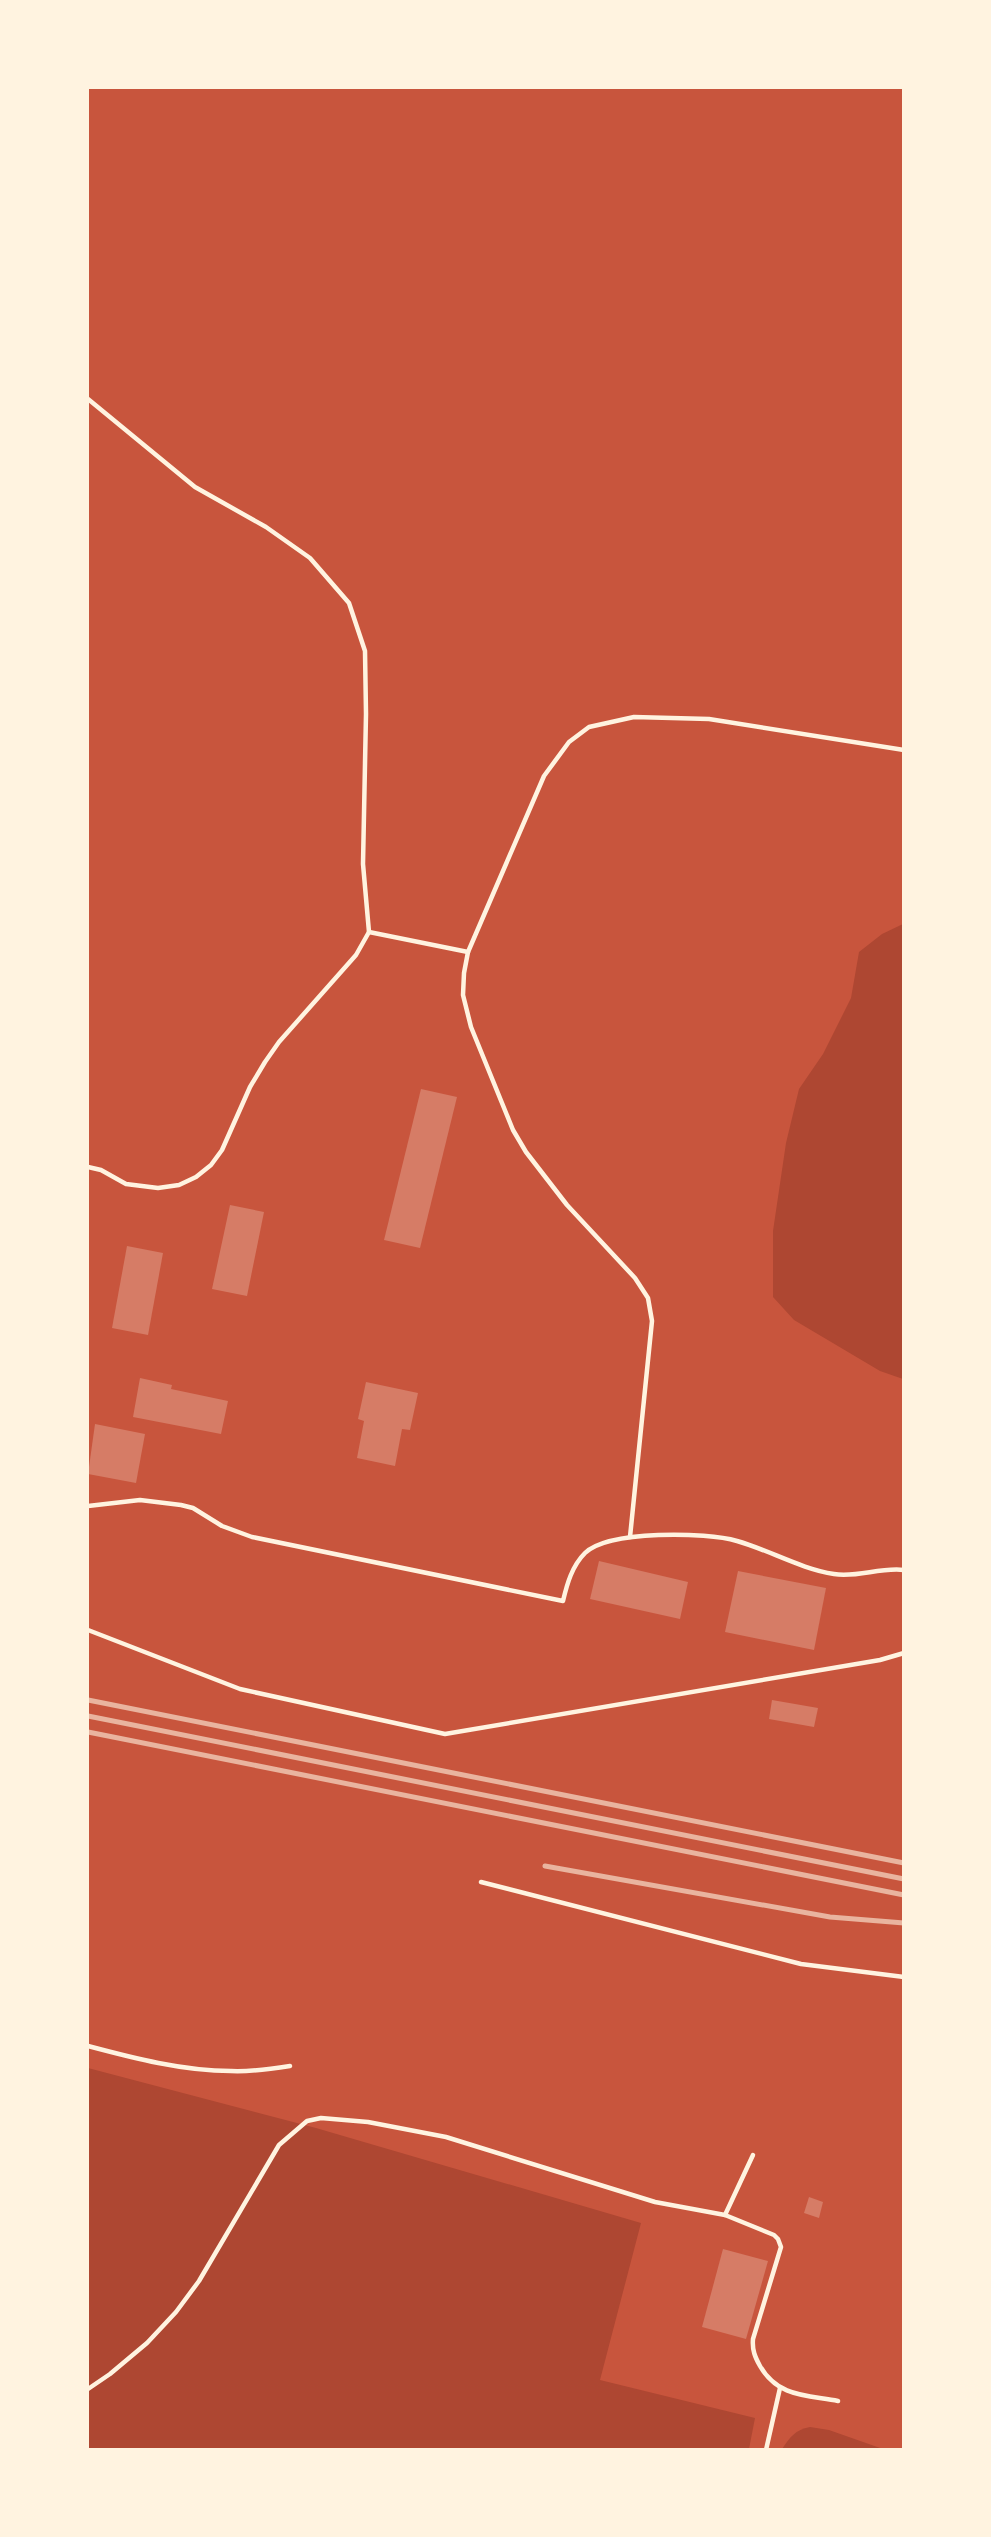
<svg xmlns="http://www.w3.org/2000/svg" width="991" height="2537" font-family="Lato,sans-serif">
  <rect width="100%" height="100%" fill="#c8553d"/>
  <g fill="#ae4732">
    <polygon points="903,924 903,1379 880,1371 794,1320 773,1297 773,1231 786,1143 799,1089 823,1054 851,998 859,952 882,934"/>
    <polygon points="88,2068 316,2128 641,2223 600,2380 755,2418 749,2449 88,2449"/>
    <path d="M810 2427 829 2430 883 2449H782C790 2437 795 2430 810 2427Z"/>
  </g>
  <g fill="#d67c66">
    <polygon points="421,1089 457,1097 420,1248 384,1240"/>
    <polygon points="230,1205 264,1212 247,1296 212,1289"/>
    <polygon points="127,1246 163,1253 148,1335 112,1328"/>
    <polygon points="140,1378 172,1385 171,1389 228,1401 221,1434 133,1417"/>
    <polygon points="366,1382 418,1393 410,1430 402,1429 395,1466 357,1458 364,1421 358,1419"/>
    <polygon points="95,1424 145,1434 136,1483 88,1474"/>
    <polygon points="599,1561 688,1582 680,1619 590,1599"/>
    <polygon points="738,1571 826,1588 814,1650 725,1632"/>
    <polygon points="772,1700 818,1708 814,1727 769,1719"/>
    <polygon points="809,2197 823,2202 819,2218 804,2213"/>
    <polygon points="723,2249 768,2261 746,2339 702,2327"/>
  </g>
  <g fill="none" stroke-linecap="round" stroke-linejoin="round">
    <g stroke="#fff3e0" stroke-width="4.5">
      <polyline points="88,399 195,487 266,527 310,558 349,603 365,651 366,714 363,864 369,932 356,955 279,1042 265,1062 250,1087 222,1150 211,1165 196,1177 179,1185 158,1188 126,1184 101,1170 88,1167"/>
      <polyline points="369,932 468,952 544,776 569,742 589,727 634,717 709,719 904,750"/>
      <polyline points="468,952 464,973 463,995 471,1027 513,1130 526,1152 567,1205 635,1278 648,1298 652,1321 630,1537"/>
      <path d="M88 1506 140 1500 181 1505 193 1508 222 1526 252 1537 563 1601C567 1584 572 1566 585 1553 609 1530 706 1532 737 1541 769 1550 801 1569 834 1574 857 1578 880 1567 904 1570"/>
      <polyline points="88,1630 240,1689 445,1734 880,1660 904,1653"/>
      <polyline points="481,1882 801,1964 904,1977"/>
      <path d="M88 2046C133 2058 183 2071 231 2071 251 2072 271 2069 290 2066"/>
      <polyline points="725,2215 753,2155"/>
      <path d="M88 2389 110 2374 147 2343 176 2312 199 2281 279 2145 307 2121 321 2118 368 2122 446 2137 655 2202 725 2215 774 2235 778 2239 781 2247 753 2339C752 2350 755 2357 760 2366 778 2397 806 2395 838 2401"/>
      <polyline points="766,2450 780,2388"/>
    </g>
    <g stroke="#e9b49f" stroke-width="5">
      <polyline points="88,1700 904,1863"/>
      <polyline points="88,1716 904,1879"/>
      <polyline points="88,1732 904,1895"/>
      <polyline points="545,1866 830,1917 904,1923"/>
    </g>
  </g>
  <rect width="991" height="2537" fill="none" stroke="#fff3e0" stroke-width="178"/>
</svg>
